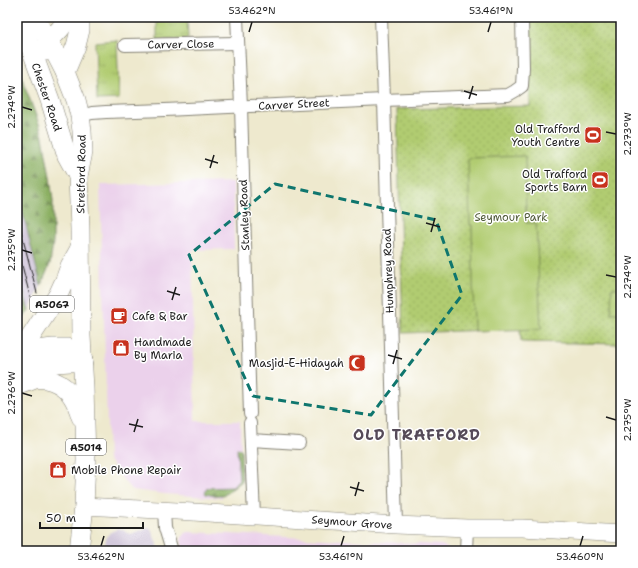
<svg xmlns="http://www.w3.org/2000/svg" width="638" height="568" font-family="'Shantell Sans',sans-serif">
  <defs>
    <pattern id="grass-tufts" width="24" height="20" patternUnits="userSpaceOnUse"><rect width="24" height="20" fill="#b1cc71"/><path d="M3 7l-1-3M5 7V3M7 7l1-3M15 17l-1-3M17 17v-4M19 17l1-3" fill="none" stroke="#98af61"/></pattern>
    <pattern id="forest-firs" width="22" height="20" patternUnits="userSpaceOnUse"><rect width="22" height="20" fill="#8cb063"/><path d="M5 1l3.5 6h-7zM16 11l3.5 6h-7z" fill="#728e51"/></pattern>
    <pattern id="park-dots" width="8" height="8" patternUnits="userSpaceOnUse"><rect width="8" height="8" fill="#b1cc71"/><path d="M2 2h.1M6 6h.1" fill="none" stroke="#98af61" stroke-width="1.8" stroke-linecap="round"/></pattern>
  </defs>
  <rect width="100%" height="100%" fill="#fff"/>
  <filter id="ink" filterUnits="userSpaceOnUse"><feTurbulence type="fractalNoise" baseFrequency=".025" numOctaves="2"/><feDisplacementMap in="SourceGraphic" scale="8" xChannelSelector="R" yChannelSelector="G"/><feConvolveMatrix kernelMatrix="1 2 1 2 8 2 1 2 1" color-interpolation-filters="sRGB"/></filter>
  <filter id="wash" filterUnits="userSpaceOnUse"><feTurbulence type="fractalNoise" baseFrequency=".012" numOctaves="4" result="noise"/><feDisplacementMap in="SourceGraphic" scale="16" xChannelSelector="R" yChannelSelector="G"/><feGaussianBlur stdDeviation="0.9" result="paint"/><feColorMatrix in="noise" values="0 0 0 0 0 0 0 0 0 0 0 0 0 0 0 0 0 1.4 0 .05"/><feComposite in="paint" operator="in"/></filter>
  <g filter="url(#wash)">
    <rect width="100%" height="100%" fill="#eee9ce"/>
    <g fill="#ebd1eb">
      <polygon points="233,182 234,249 192,250 195,421 240,421 242,481 221,498 165,494 133,490 128,486 108,459 100,185"/>
      <polygon points="186,532 190,532 442,545 449,549 450,551 184,551 182,546 181,539"/>
    </g>
    <g fill="#cbbfd5">
      <polygon points="17,189 41,286 29,310 17,270"/>
      <polygon points="148,528 151,529 160,551 108,551 105,543 107,536 111,532 118,529 123,530 130,534"/>
    </g>
    <g fill="url(#grass-tufts)" stroke="#667446">
      <polygon points="157,17 187,17 188,39 157,40"/>
      <polygon points="117,40 119,99 97,100 95,42"/>
    </g>
    <g fill="url(#forest-firs)" stroke="#546640">
      <polygon points="17,65 39,124 43,137 50,177 53,201 53,242 50,264 41,286 17,189"/>
      <polygon points="17,270 29,310 17,328"/>
      <polygon points="237,448 241,449 242,481 223,496 215,496 206,494 205,493 207,488 233,487 239,480"/>
    </g>
    <polygon fill="url(#park-dots)" stroke="#667446" points="529,17 621,17 621,344 521,342 520,329 403,333 397,109 530,106"/>
    <g fill="#b1cc71" stroke="#667446">
      <polygon points="525,156 526,223 536,223 541,329 474,331 472,225 470,225 468,158"/>
      <polygon points="612,288 621,288 621,313 611,313"/>
    </g>
  </g>
  <g filter="url(#ink)">
    <g fill="none" stroke-linecap="round" stroke-linejoin="round">
      <defs>
        <g id="minor">
          <polyline points="237,17 241,106 250,414"/>
          <polyline points="381,17 384,100 396,525"/>
          <polyline points="125,45 238,43"/>
          <polyline points="80,116 92,113 106,112 165,110 384,100 508,95 515,91 522,86 523,68 522,17"/>
          <polyline points="250,423 254,516"/>
          <polyline points="251,440 299,443"/>
          <polyline points="164,510 165,528 172,551"/>
          <polyline points="466,551 467,528"/>
        </g>
        <polyline id="secondary" points="84,506 177,511 396,525 467,528 522,528 621,534"/>
        <g id="primary">
          <polyline points="17,17 30,46 50,100 67,156 78,176"/>
          <polyline points="33,17 48,39 65,72 76,100 80,116 82,131 83,152 78,176 80,229 81,336 84,388 86,460 84,506 79,551"/>
          <path d="M46 51C46 37 53 38 60 29 63 26 65 21 67 17"/>
          <polyline points="65,72 76,46 80,30 80,17"/>
          <polyline points="17,355 28,341 58,295 65,280 70,266 79,250"/>
          <polyline points="17,365 38,350 53,348 68,348 72,350 83,361"/>
          <polyline points="22,383 30,372 37,367 43,364 83,361"/>
          <path d="M20 385C25 383 30 381 35 379 41 378 47 379 53 381 70 388 76 400 81 417"/>
        </g>
      </defs>
      <use href="#minor" stroke="#858275" stroke-width="14"/>
      <use href="#secondary" stroke="#858275" stroke-width="18"/>
      <use href="#primary" stroke="#858275" stroke-width="20"/>
      <use href="#minor" stroke="#fff" stroke-width="12"/>
      <use href="#secondary" stroke="#fff" stroke-width="17"/>
      <use href="#primary" stroke="#fff" stroke-width="19"/>
      <g stroke="#1c1c1c" stroke-width="1">
        <polyline points="17,216 37,293"/>
        <polyline points="17,246 32,304"/>
        <polyline points="122,548 123,551"/>
        <polyline points="116,550 116,551"/>
      </g>
    </g>
  </g>
  <path fill="none" stroke="#0f766e" stroke-width="3" stroke-dasharray="8 5" stroke-linejoin="round" d="M275 184 436 220 462 295 371 415 253 396 189 255Z"/>
  <path fill="none" stroke="#1c1c1c" stroke-width="1.5" d="M249 32 252 22M488 32 491 22M464 91 477 95M469 99 473 86M22 107 32 110M606 132 616 134M205 159 218 163M210 168 214 155M426 223 440 227M431 232 435 218M22 250 32 253M606 275 616 277M167 291 180 295M172 300 176 287M388 355 402 359M393 364 397 350M22 393 32 396M606 417 616 420M129 424 143 427M134 432 138 419M350 487 364 491M355 496 359 482M101 546 104 536M341 546 344 536M580 546 583 536"/>
  <defs>
    <symbol id="stadium-square" viewBox="-11 -11 22 22"><rect x="-9" y="-9" width="18" height="18" rx="4" fill="#c8321e" stroke="#fff"/><path d="M0-5a6.5 5 0 1 0 0 10a6.5 5 0 1 0 0-10ZM-3.5-1.8h7v3.6h-7Z" fill="#fff"/></symbol>
    <symbol id="cafe-square" viewBox="-11 -11 22 22"><rect x="-9" y="-9" width="18" height="18" rx="4" fill="#c8321e" stroke="#fff"/><path d="M-5.5-4.5H6V0H3Q3 3.5 0 3.5H-2.5Q-5.5 3.5-5.5 0ZM3-3.2v2h1.7v-2ZM-6 4.5H4V6H-6Z" fill="#fff"/></symbol>
    <symbol id="shop-square" viewBox="-11 -11 22 22"><rect x="-9" y="-9" width="18" height="18" rx="4" fill="#c8321e" stroke="#fff"/><path d="M-5-2.5h2.3a2.7 3.5 0 0 1 5.4 0H5L5.5 6h-11ZM-1.5-2.5h3a1.5 2.3 0 0 0-3 0Z" fill="#fff"/></symbol>
    <symbol id="mosque-square" viewBox="-11 -11 22 22"><rect x="-9" y="-9" width="18" height="18" rx="4" fill="#c8321e" stroke="#fff"/><path d="M3.5-4.9A6 6 0 1 0 3.5 4.9A5 5 0 1 1 3.5-4.9Z" fill="#fff"/></symbol>
  </defs>
  <g fill-rule="evenodd">
    <use href="#stadium-square" x="583" y="125" width="20" height="20"/>
    <use href="#stadium-square" x="590" y="170" width="20" height="20"/>
    <use href="#cafe-square" x="109" y="306" width="20" height="20"/>
    <use href="#shop-square" x="111" y="338" width="20" height="20"/>
    <use href="#mosque-square" x="347" y="353" width="20" height="20"/>
    <use href="#shop-square" x="48" y="460" width="20" height="20"/>
  </g>
  <g text-anchor="middle" stroke-width="3" stroke-linejoin="round" paint-order="stroke">
    <g fill="#fff" stroke="#606060" stroke-width="1">
      <rect x="30" y="296" width="44" height="16" rx="3"/>
      <rect x="66" y="439" width="40" height="16" rx="3"/>
    </g>
    <g font-size="10" font-weight="bold" fill="#1c1c1c">
      <text x="52" y="308">A5067</text>
      <text x="86" y="451">A5014</text>
    </g>
    <g font-size="11" fill="#1c1c1c" stroke="#fff">
      <text transform="translate(181 44) rotate(-1)" y="4">Carver Close</text>
      <text transform="translate(47 97) rotate(71)" y="4">Chester Road</text>
      <text transform="translate(294 104) rotate(-3)" y="4">Carver Street</text>
      <text transform="translate(81 174) rotate(-89)" y="4">Stretford Road</text>
      <text transform="translate(244 215) rotate(-92)" y="4">Stanley Road</text>
      <text transform="translate(388 271) rotate(-92)" y="4">Humphrey Road</text>
      <text transform="translate(352 522) rotate(4)" y="4">Seymour Grove</text>
    </g>
    <g font-size="11" fill="#1c1c1c" stroke="#fff" text-anchor="end">
      <text x="580" y="133">Old Trafford<tspan x="580" dy="13">Youth Centre</tspan></text>
      <text x="587" y="178">Old Trafford<tspan x="587" dy="13">Sports Barn</tspan></text>
      <text x="132" y="320" text-anchor="start">Cafe &amp; Bar</text>
      <text x="134" y="346" text-anchor="start">Handmade<tspan x="134" dy="13">By Maria</tspan></text>
      <text x="344" y="367">Masjid-E-Hidayah</text>
      <text x="71" y="474" text-anchor="start">Mobile Phone Repair</text>
    </g>
    <g font-size="11" fill="#505a3a" stroke="#fff">
      <text x="511" y="221">Seymour Park</text>
    </g>
    <g font-size="15" font-weight="bold" letter-spacing="1" fill="#554a58" stroke="#fff">
      <text x="417" y="440">OLD TRAFFORD</text>
    </g>
  </g>
  <rect width="638" height="568" fill="none" stroke="#fff" stroke-width="44"/>
  <path d="M40 522v6h103v-6" fill="none" stroke="#1c1c1c" stroke-width="2"/>
  <text x="46" y="522" font-size="12" fill="#1c1c1c" stroke="#ffffff" stroke-width="3" paint-order="stroke">50 m</text>
  <rect x="22" y="22" width="594" height="524" fill="none" stroke="#1c1c1c" stroke-width="1.5"/>
  <g font-size="10" text-anchor="middle" fill="#1c1c1c">
    <text x="252" y="14">53.462°N</text>
    <text x="491" y="14">53.461°N</text>
    <text transform="translate(11 107) rotate(-90)" y="4">2.274°W</text>
    <text transform="translate(627 134) rotate(-90)" y="4">2.273°W</text>
    <text transform="translate(11 250) rotate(-90)" y="4">2.275°W</text>
    <text transform="translate(627 277) rotate(-90)" y="4">2.274°W</text>
    <text transform="translate(11 393) rotate(-90)" y="4">2.276°W</text>
    <text transform="translate(627 420) rotate(-90)" y="4">2.275°W</text>
    <text x="101" y="560">53.462°N</text>
    <text x="341" y="560">53.461°N</text>
    <text x="580" y="560">53.460°N</text>
  </g>
</svg>
